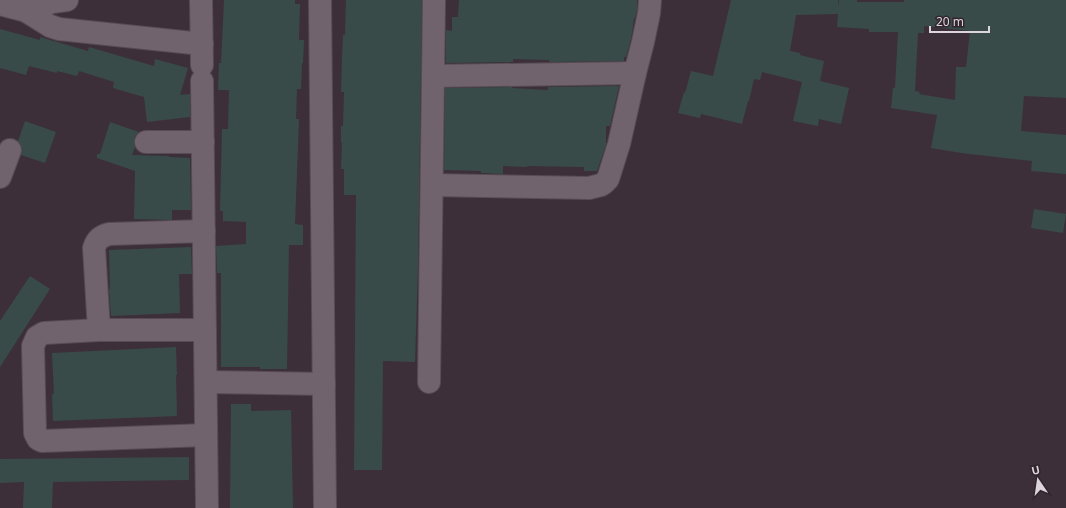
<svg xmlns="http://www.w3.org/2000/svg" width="1066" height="508" font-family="'Noto Sans',sans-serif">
  <rect width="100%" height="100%" fill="#3c2f39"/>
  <g fill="#394b48" fill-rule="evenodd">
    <polygon points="224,0 295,0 295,4 300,4 299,40 304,40 303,63 302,63 301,89 297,89 296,119 299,119 295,224 303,225 303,245 289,245 287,369 260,369 260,367 221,367 221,273 217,273 216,246 246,244 246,222 223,221 223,211 220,211 222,129 228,129 229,90 218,90 219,63 221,63"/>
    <polygon points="346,0 422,0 418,268 415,362 383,361 382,470 354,470 356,195 344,195 344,169 341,169 342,143 341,143 341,126 343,126 344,92 341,92 342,58 343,35 345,35"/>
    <polygon points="459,0 637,0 637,11 635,18 634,18 633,27 631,39 626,57 624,57 624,61 549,62 549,60 513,59 513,62 446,63 446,30 452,31 452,17 458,17"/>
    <path d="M731 0H838V7L839 0H857V2H904V0H1066V98L1024 96 1021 131 1066 135V174L1031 171 1032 161 961 153 931 148 937 115 891 108 893 88H895L898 32H869V29L837 27 838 14 796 15 790 51 800 53V55L824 61 820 81 849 88 841 124 819 119 818 126 793 121 802 82 762 72 760 80 754 79 749 101H748L742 124 701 114 700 118 678 113 684 92 685 93 691 71 713 76ZM924 26 970 31 966 67H956L955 100 919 94 920 92 915 91 918 33H924Z"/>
    <polygon points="0,29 40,40 40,37 88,51 89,47 154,66 155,59 188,68 180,95 190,94 190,117 147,122 144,97 113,88 114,82 79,71 77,76 57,71 57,73 29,66 26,75 0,68"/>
    <polygon points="619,86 610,126 606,126 606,145 597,171 584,171 584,167 527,166 527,167 503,166 503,174 481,173 481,171 444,170 445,88 512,87 512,88 548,90 548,87"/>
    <polygon points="25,121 56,132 45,163 21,155 22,148 18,141"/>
    <polygon points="110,122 139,132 135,136 134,142 135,147 132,155 169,156 169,157 190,158 191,210 172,210 172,220 134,219 135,171 97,158 97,154 100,154"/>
    <polygon points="1034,209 1066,214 1063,233 1031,228"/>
    <polygon points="191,247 192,274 179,274 180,313 111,316 109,289 110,289 109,250"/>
    <polygon points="30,276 50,289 0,367 0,321"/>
    <polygon points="176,347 177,375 176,375 177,416 53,421 52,394 54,394 52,353"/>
    <polygon points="231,404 251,404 251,411 291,410 293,508 230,508"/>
    <polygon points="189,457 189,480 53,482 52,508 23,508 24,482 0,483 0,459"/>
  </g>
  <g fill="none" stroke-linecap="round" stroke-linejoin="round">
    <defs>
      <g id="minor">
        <polyline points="201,0 202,65"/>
        <polyline points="320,0 325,508"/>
        <polyline points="0,4 26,11 50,26 59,29 202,44"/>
        <polyline points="26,11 52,2 67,0"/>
        <polyline points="433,76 635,73"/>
        <polyline points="202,81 207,508"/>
        <polyline points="146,142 203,142"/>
        <polyline points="0,177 10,150"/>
        <polyline points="432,185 589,188 601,185 604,183 608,179 619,144 635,73 643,42 649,13 650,0"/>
        <path d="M99 330 94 248C97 239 100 237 109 234L204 231"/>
        <polyline points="205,330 99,330 44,333 37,337 33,346 35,433 38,439 42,441 206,435"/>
        <polyline points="206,382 324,384"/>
        <polyline points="429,382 434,0"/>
      </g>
    </defs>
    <use href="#minor" stroke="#574c54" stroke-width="24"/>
    <use href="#minor" stroke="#71636d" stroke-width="22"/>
  </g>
  <g transform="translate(1038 480) rotate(347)" stroke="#31252e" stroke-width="3" paint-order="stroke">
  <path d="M0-3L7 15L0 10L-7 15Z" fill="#ddd5db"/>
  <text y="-6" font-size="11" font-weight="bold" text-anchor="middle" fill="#ddd5db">U</text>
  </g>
  <path d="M930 26v6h59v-6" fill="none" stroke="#ddd5db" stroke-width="2"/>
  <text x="936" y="26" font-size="12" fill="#ddd5db" stroke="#31252e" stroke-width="3" paint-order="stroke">20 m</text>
</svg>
